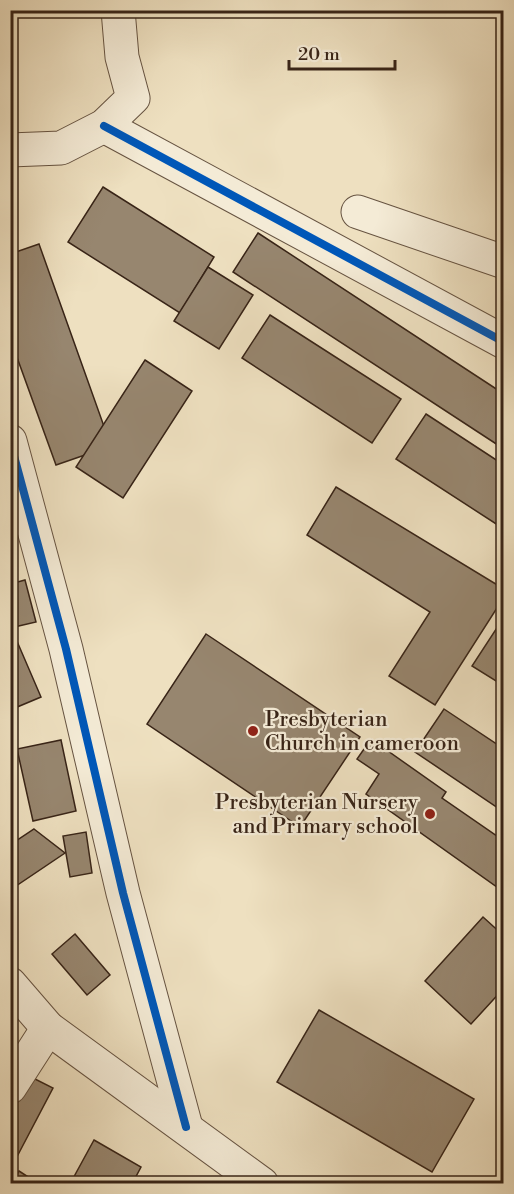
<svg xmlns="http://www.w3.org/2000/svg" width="514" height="1194" font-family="'Libre Bodoni',serif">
  <rect width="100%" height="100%" fill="#eee0c0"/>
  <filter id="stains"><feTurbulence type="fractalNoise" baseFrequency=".00333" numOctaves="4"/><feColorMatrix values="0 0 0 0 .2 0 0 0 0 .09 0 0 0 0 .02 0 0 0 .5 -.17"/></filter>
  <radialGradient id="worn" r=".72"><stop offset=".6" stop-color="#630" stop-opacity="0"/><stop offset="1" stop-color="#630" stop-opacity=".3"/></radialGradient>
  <g fill="#97866f" stroke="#382417" stroke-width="1.5">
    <polygon points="103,187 214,257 180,313 68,242"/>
    <polygon points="258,233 504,394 504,449 233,272"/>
    <polygon points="39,244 111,446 56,465 10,338 10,254"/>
    <polygon points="208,267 253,295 219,349 174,321"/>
    <polygon points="270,315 401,399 372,443 242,358"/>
    <polygon points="145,360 192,391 123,498 76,467"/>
    <polygon points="426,414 504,465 504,529 396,459"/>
    <polygon points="336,487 504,589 504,597 435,705 389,676 430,612 307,535"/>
    <polygon points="25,580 36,622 10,628 10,584"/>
    <polygon points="504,617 504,686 472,666"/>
    <polygon points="13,632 41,697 10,710 10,633"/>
    <polygon points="206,634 360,737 300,827 147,724"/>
    <polygon points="444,709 504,749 504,812 415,752"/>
    <polygon points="371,739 446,792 442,798 504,841 504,892 366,794 379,774 357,759"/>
    <polygon points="61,740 76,811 33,821 17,749"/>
    <polygon points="34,829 65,853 13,888 10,884 10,845"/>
    <polygon points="86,832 92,873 70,877 63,836"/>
    <polygon points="483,917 504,936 504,988 471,1024 425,981"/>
    <polygon points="75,934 110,975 87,995 52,954"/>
    <polygon points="319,1010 474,1099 432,1172 277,1082"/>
    <polygon points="31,1077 53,1088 10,1170 10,1116"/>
    <polygon points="94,1140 141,1167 132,1184 70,1184"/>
    <polygon points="19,1171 39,1184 11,1184"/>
  </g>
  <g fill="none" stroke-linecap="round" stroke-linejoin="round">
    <defs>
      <g id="minor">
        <polyline points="104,126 504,342"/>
        <polyline points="10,150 61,148 104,126 133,98 122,57 118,10"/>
        <polyline points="358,212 504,262"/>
        <polyline points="10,441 66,649 123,893 186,1127"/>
        <polyline points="10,984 48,1028 262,1184"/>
        <polyline points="10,1087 48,1028"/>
      </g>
    </defs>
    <use href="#minor" stroke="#665341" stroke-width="35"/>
    <use href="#minor" stroke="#f4ebd6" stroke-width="33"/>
    <defs>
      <g id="cycleway">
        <polyline points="104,126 504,342"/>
        <polyline points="10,441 66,649 123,893 186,1127"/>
      </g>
    </defs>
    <use href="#cycleway" stroke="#f4ebd6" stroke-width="11"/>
    <use href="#cycleway" stroke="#0057b8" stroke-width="8"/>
  </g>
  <g fill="#8f2418" stroke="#f4ebd6" stroke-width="2">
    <circle cx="253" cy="731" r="6"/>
    <circle cx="430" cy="814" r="6"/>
  </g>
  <g text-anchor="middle" stroke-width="4.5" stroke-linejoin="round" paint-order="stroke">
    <g font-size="21" fill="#382417" stroke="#f4ebd6" text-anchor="start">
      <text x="265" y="726">Presbyterian<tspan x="265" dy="24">Church in cameroon</tspan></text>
      <text x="418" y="809" text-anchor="end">Presbyterian Nursery<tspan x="418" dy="24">and Primary school</tspan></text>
    </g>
  </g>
  <rect width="514" height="1194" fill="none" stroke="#eee0c0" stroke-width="36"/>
  <rect x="12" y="12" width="490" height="1170" fill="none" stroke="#382417" stroke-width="3"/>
  <rect x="18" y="18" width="478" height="1158" fill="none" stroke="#382417" stroke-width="1.5"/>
  <path d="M289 60v9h106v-9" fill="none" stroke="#382417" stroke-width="3"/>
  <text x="298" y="60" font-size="18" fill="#382417" stroke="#f4ebd6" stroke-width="4.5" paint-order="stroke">20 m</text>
  <rect width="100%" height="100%" filter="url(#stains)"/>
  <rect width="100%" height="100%" fill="url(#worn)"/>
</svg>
